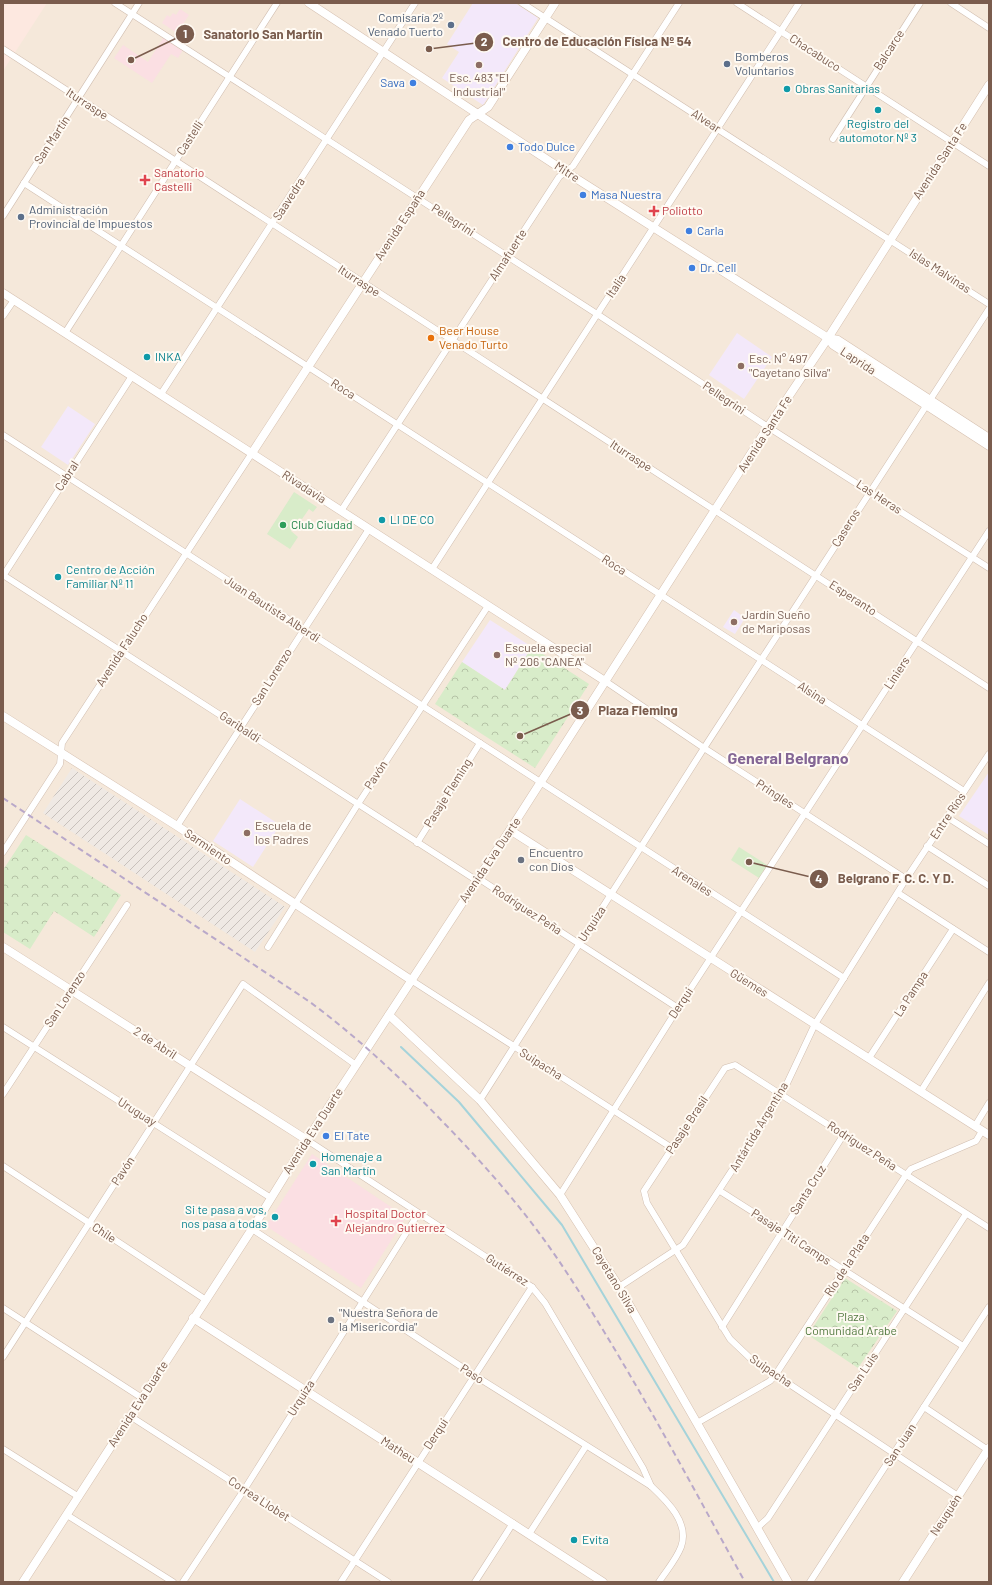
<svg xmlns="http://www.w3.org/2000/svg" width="992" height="1585" font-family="Barlow,sans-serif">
  <defs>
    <pattern id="industrial-furrows" width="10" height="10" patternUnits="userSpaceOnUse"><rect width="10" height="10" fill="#efe9e4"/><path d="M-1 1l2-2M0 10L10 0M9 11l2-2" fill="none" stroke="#c7c0bb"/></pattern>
    <pattern id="park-crowns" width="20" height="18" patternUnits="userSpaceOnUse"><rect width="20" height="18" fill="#d8ecc9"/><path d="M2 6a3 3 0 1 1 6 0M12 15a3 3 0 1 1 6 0" fill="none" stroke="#b4c2a5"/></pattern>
  </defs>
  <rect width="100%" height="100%" fill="#fdf6ec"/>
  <rect fill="#f5e8da" x="3" y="3" width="986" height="1579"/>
  <polygon fill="#fde8e0" points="3,3 47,3 3,71"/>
  <polygon fill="url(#industrial-furrows)" points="72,768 285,907 255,952 43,813"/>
  <g fill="#f3e8fa">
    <polygon points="473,3 515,3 538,18 483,105 442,78 459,52 447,44"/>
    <polygon points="737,333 772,357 744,399 709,375"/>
    <polygon points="68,406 95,424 68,465 41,447"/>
    <polygon points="734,610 745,618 735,634 723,627"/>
    <polygon points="490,620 532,647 505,690 462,662"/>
    <polygon points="989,772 989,835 959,816"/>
    <polygon points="240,799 280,825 253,867 213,841"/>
  </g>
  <g fill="#fbdfe3">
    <polygon points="180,9 189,15 177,33 162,23 167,15 170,17 173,13 176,15"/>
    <polygon points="164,37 183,50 178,58 171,54 152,83 114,58 123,45 148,62"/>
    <polygon points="312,1154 406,1217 361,1288 266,1226"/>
  </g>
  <g fill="url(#park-crowns)">
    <polygon points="532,647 589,684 535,768 435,704 462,662 505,690"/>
    <polygon points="26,835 121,895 94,937 54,911 30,949 3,932 3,870"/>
    <polygon points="845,1278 897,1311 858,1368 808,1335"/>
  </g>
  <g fill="#d8ecc9">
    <polygon points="294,492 317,507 313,512 309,509 302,519 299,518 291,531 298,537 290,549 267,534"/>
    <polygon points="739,847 767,865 759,878 731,860"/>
  </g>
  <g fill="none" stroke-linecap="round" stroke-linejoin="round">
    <polyline stroke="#a5d3da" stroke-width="2" points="401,1047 459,1102 562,1225 774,1582"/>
    <defs>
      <g id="street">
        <polyline points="115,3 597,314 768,427 989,568"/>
        <polyline points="522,3 989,304"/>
        <polyline points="737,3 989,166"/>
        <polyline points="951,3 989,28"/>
        <polyline points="3,49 989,688"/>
        <polyline points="833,139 920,3"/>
        <polyline points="24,183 964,791"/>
        <polyline points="3,216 139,3"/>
        <polyline points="3,316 14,300"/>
        <polyline points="65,333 277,3"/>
        <polyline points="161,394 415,3"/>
        <polyline points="3,435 844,978"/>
        <polyline points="341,511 559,177 573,166 679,3"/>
        <polyline points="432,569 799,3"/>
        <polyline points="3,575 476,880"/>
        <polyline points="3,576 132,376"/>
        <polyline points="605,681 704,748 906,879"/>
        <polyline points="947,817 989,844"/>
        <polyline points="177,826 369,529"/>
        <polyline points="417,843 480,743"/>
        <polyline points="927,846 989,886"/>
        <polyline points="3,852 60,764 62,743 252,453"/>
        <polyline points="478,878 678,1008"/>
        <polyline points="898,893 989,952"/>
        <polyline points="268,947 358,804 488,606"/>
        <polyline points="411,980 672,1148"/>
        <polyline points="3,1027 271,1198"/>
        <polyline points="869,1058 953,929"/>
        <polyline points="921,1091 989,983"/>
        <polyline points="3,1094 127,905"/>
        <polyline points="480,1100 704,748 989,309"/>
        <polyline points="975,1126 989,1103"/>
        <polyline points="307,1140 532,1287 545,1303 643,1468 651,1486"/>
        <polyline points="3,1166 206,1300"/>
        <polyline points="720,1191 963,1346"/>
        <polyline points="560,1195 678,1008 989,531"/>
        <path d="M252 1229 474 1375 651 1486C667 1501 690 1523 681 1547 676 1560 666 1571 659 1582"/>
        <polyline points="619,1287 683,1245 782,1094 815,1024 906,879 989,754"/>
        <polyline points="3,1308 142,1398"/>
        <polyline points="722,1327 844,1134"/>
        <polyline points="3,1357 243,984 356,1065"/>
        <polyline points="924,1407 988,1450"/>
        <polyline points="130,1416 388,1582"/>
        <polyline points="697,1423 770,1381 776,1374 906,1175 911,1169 976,1141 982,1131"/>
        <polyline points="3,1449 79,1497"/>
        <polyline points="958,1496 750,1358 730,1339 647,1203 644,1191 725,1068 735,1065 989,1228"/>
        <polyline points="67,1515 173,1582"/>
        <polyline points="757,1528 768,1518 966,1214"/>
        <polyline points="529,1534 586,1446"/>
        <polyline points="183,1582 244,1490 418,1214"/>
        <polyline points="341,1582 532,1287"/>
        <polyline points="475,1582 513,1523"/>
        <polyline points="810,1582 989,1307"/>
      </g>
      <g id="secondary">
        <polyline points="309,3 566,172 828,338 838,340 989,438"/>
        <polyline points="3,293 605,681"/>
        <polyline points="828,338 833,345 989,446"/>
        <polyline points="252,453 469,120 488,107 555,3"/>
        <polyline points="3,716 177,826 411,980"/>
        <polyline points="510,830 989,1135"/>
        <polyline points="3,947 307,1140"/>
        <polyline points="389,1015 480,1100 560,1195 619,1287 788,1582"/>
        <polyline points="193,1318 603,1582"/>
        <polyline points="23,1582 252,1229 307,1140 510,830 768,427 828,338 989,85"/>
        <polyline points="903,1582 989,1448"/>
      </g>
    </defs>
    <use href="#street" stroke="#d1beb0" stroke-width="7"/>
    <use href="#secondary" stroke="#d6c0b0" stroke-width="9"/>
    <use href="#street" stroke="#fff" stroke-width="6"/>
    <use href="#secondary" stroke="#fff" stroke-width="8"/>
    <path stroke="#b9a8c9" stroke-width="2" stroke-dasharray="6 4" stroke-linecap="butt" d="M3 798 310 1002C357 1037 400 1077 441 1120 486 1166 529 1215 565 1270 631 1370 687 1477 745 1582"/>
  </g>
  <g fill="#5c6f8a" stroke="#fffaf3" stroke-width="1.5">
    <circle cx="451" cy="25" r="4"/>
    <circle cx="727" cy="64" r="4"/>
    <circle cx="21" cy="217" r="4"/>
  </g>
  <g fill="#8d6e63" stroke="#fffaf3" stroke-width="1.5">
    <circle cx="479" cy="65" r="4"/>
    <circle cx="741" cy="366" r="4"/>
    <circle cx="734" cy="622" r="4"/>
    <circle cx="497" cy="655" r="4"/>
    <circle cx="247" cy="833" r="4"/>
  </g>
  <g fill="#3f7fe0" stroke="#fffaf3" stroke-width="1.5">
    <circle cx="413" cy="83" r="4"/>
    <circle cx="510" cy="147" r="4"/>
    <circle cx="583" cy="195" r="4"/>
    <circle cx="689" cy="231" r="4"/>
    <circle cx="692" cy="268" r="4"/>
    <circle cx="326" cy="1136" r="4"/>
  </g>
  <g fill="#0f9aa8" stroke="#fffaf3" stroke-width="1.5">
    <circle cx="787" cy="89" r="4"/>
    <circle cx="878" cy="110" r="4"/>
    <circle cx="147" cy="357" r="4"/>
    <circle cx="382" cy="520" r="4"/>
    <circle cx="58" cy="577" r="4"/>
    <circle cx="313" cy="1164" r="4"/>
    <circle cx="275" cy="1217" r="4"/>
    <circle cx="574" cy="1540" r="4"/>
  </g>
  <g fill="#e0444e" stroke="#fffaf3" stroke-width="1.5">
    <path d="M143 174h4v4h4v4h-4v4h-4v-4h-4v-4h4z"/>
    <path d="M652 205h4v4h4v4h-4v4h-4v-4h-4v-4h4z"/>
    <path d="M334 1215h4v4h4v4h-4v4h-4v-4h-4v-4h4z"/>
  </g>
  <circle fill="#e8710a" stroke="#fffaf3" stroke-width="1.5" cx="431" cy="338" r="4"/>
  <circle fill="#2e9e5b" stroke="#fffaf3" stroke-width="1.5" cx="283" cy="525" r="4"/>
  <g fill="#6b7280" stroke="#fffaf3" stroke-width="1.5">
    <circle cx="521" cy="860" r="4"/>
    <circle cx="331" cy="1320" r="4"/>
  </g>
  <g text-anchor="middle" stroke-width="4" stroke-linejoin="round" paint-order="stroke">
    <g font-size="12" fill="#4e5e75" stroke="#fffaf3" text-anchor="start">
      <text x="443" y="22" text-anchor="end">Comisaría 2º<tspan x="443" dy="14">Venado Tuerto</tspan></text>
      <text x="735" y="61">Bomberos<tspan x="735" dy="14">Voluntarios</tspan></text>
      <text x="29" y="214">Administración<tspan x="29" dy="14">Provincial de Impuestos</tspan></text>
    </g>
    <g font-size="12" fill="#7a5c4d" stroke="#fffaf3">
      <text transform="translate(889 50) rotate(-57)" y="4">Balcarce</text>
      <text transform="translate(815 53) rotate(33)" y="4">Chacabuco</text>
      <text transform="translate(87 104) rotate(33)" y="4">Iturraspe</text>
      <text transform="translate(706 121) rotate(33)" y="4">Alvear</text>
      <text transform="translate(190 138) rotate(-57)" y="4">Castelli</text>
      <text transform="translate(52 140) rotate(-57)" y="4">San Martín</text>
      <text transform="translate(940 161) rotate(-57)" y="4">Avenida Santa Fe</text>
      <text transform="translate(567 172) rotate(33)" y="4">Mitre</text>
      <text transform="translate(289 199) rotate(-57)" y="4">Saavedra</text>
      <text transform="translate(453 220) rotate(33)" y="4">Pellegrini</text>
      <text transform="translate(400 225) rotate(-57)" y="4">Avenida España</text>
      <text transform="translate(508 255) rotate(-57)" y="4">Almafuerte</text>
      <text transform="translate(940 271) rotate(33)" y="4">Islas Malvinas</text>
      <text transform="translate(359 281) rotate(33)" y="4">Iturraspe</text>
      <text transform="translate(616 286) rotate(-56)" y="4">Italia</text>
      <text transform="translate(858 361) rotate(33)" y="4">Laprida</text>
      <text transform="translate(343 389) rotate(33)" y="4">Roca</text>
      <text transform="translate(724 398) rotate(34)" y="4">Pellegrini</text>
      <text transform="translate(765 434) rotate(-57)" y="4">Avenida Santa Fe</text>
      <text transform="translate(631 456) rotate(33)" y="4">Iturraspe</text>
      <text transform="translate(67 476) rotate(-57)" y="4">Cabral</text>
      <text transform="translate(304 487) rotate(33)" y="4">Rivadavia</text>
      <text transform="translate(879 497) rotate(33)" y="4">Las Heras</text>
      <text transform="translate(846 528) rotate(-58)" y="4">Caseros</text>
      <text transform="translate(614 565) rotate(33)" y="4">Roca</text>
      <text transform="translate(853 598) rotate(33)" y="4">Esperanto</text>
      <text transform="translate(272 609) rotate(33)" y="4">Juan Bautista Alberdi</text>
      <text transform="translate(122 650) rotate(-57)" y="4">Avenida Falucho</text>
      <text transform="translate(897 673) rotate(-57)" y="4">Liniers</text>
      <text transform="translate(272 677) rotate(-58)" y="4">San Lorenzo</text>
      <text transform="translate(812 693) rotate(33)" y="4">Alsina</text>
      <text transform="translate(240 727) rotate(33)" y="4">Garibaldi</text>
      <text transform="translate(376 775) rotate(-57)" y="4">Pavón</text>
      <text transform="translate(448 793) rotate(-58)" y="4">Pasaje Fleming</text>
      <text transform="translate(775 794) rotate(33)" y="4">Pringles</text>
      <text transform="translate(948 816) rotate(-56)" y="4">Entre Ríos</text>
      <text transform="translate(208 847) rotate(34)" y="4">Sarmiento</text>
      <text transform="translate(490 860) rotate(-56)" y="4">Avenida Eva Duarte</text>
      <text transform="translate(692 881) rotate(33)" y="4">Arenales</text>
      <text transform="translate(527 910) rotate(33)" y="4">Rodríguez Peña</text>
      <text transform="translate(592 924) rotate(-57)" y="4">Urquiza</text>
      <text transform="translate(749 983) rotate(32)" y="4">Güemes</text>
      <text transform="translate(911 994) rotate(-57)" y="4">La Pampa</text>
      <text transform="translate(65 999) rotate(-57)" y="4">San Lorenzo</text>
      <text transform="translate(681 1003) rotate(-57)" y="4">Derqui</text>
      <text transform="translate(155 1043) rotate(33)" y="4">2 de Abril</text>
      <text transform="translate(541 1064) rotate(32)" y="4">Suipacha</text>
      <text transform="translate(137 1112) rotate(32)" y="4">Uruguay</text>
      <text transform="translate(687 1125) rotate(-57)" y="4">Pasaje Brasil</text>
      <text transform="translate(759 1127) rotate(-59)" y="4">Antártida Argentina</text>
      <text transform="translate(313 1131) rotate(-57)" y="4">Avenida Eva Duarte</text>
      <text transform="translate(862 1146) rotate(33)" y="4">Rodríguez Peña</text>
      <text transform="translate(123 1171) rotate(-57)" y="4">Pavón</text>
      <text transform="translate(808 1190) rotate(-58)" y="4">Santa Cruz</text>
      <text transform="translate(104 1233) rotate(33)" y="4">Chile</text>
      <text transform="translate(791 1237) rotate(33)" y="4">Pasaje Titi Camps</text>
      <text transform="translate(847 1265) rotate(-57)" y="4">Río de la Plata</text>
      <text transform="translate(507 1270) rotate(33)" y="4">Gutiérrez</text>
      <text transform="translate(614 1280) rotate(59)" y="4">Cayetano Silva</text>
      <text transform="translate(771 1371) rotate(34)" y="4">Suipacha</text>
      <text transform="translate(863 1372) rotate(-56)" y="4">San Luis</text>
      <text transform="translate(472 1374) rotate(33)" y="4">Paso</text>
      <text transform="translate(301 1398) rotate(-58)" y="4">Urquiza</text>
      <text transform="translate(138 1404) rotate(-57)" y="4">Avenida Eva Duarte</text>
      <text transform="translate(436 1434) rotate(-57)" y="4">Derqui</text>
      <text transform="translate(900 1445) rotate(-57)" y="4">San Juan</text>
      <text transform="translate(398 1450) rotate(33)" y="4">Matheu</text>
      <text transform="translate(259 1499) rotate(33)" y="4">Correa Llobet</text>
      <text transform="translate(946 1515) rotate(-57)" y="4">Neuquén</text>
    </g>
    <g font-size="12" fill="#785e54" stroke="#fffaf3" text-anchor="start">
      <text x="479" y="82" text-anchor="middle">Esc. 483 "El<tspan x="479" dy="14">Industrial"</tspan></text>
      <text x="749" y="363">Esc. N° 497<tspan x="749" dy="14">"Cayetano Silva"</tspan></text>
      <text x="742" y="619">Jardín Sueño<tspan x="742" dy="14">de Mariposas</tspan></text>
      <text x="505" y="652">Escuela especial<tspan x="505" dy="14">Nº 206 "CANEA"</tspan></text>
      <text x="255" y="830">Escuela de<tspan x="255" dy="14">los Padres</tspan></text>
    </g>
    <g font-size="12" fill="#366cbe" stroke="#fffaf3" text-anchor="start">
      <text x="405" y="87" text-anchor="end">Sava</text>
      <text x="518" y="151">Todo Dulce</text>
      <text x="591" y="199">Masa Nuestra</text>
      <text x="697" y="235">Carla</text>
      <text x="700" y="272">Dr. Cell</text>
      <text x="334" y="1140">El Tate</text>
    </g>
    <g font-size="12" fill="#0d838f" stroke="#fffaf3" text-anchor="start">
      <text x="795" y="93">Obras Sanitarias</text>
      <text x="878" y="128" text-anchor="middle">Registro del<tspan x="878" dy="14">automotor Nº 3</tspan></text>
      <text x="155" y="361">INKA</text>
      <text x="390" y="524">LI DE CO</text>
      <text x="66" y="574">Centro de Acción<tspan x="66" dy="14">Familiar Nº 11</tspan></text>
      <text x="321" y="1161">Homenaje a<tspan x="321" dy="14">San Martín</tspan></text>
      <text x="267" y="1214" text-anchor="end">Si te pasa a vos,<tspan x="267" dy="14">nos pasa a todas</tspan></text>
      <text x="582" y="1544">Evita</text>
    </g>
    <g font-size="12" fill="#be3a42" stroke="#fffaf3" text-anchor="start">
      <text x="154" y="177">Sanatorio<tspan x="154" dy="14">Castelli</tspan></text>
      <text x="662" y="215">Poliotto</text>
      <text x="345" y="1218">Hospital Doctor<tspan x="345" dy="14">Alejandro Gutierrez</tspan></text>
    </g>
    <g font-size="12" fill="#c56008" stroke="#fffaf3" text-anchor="start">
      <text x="439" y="335">Beer House<tspan x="439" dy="14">Venado Turto</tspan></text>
    </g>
    <g font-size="12" fill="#27864d" stroke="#fffaf3" text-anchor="start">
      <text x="291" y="529">Club Ciudad</text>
    </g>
    <g font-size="12" fill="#5b616d" stroke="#fffaf3" text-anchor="start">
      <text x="529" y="857">Encuentro<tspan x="529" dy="14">con Dios</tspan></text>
      <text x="339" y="1317">"Nuestra Señora de<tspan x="339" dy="14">la Misericordia"</tspan></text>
    </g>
    <g font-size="12" fill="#537a41" stroke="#fffaf3">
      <text x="851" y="1321">Plaza<tspan x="851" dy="14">Comunidad Arabe</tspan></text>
    </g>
    <g font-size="16" font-weight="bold" fill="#846695" stroke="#fffaf3">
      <text x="788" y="764">General Belgrano</text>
    </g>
  </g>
  <path fill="none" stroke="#7a5c4d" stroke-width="1.5" d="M131 60L185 34M429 49L484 42M520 736L580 710M749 862L819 879"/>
  <g fill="#7a5c4d" stroke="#fffaf3" stroke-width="1.5">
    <circle cx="131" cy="60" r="4"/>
    <circle cx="429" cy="49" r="4"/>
    <circle cx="520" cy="736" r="4"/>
    <circle cx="749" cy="862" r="4"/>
    <circle cx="185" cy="34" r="10"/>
    <circle cx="484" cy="42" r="10"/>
    <circle cx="580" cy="710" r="10"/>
    <circle cx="819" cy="879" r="10"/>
  </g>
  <g font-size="12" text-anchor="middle" font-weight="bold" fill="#fff">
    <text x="185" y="38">1</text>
    <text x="484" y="46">2</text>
    <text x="580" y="715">3</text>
    <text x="819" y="883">4</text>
  </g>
  <g font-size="13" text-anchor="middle" font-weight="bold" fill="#7a5c4d" stroke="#fffaf3" stroke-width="4" stroke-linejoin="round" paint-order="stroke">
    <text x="263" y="39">Sanatorio San Martín</text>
    <text x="597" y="46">Centro de Educación Física Nº 54</text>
    <text x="638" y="715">Plaza Fleming</text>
    <text x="896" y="883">Belgrano F. C. C. Y D.</text>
  </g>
  <rect width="992" height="1585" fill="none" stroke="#7a5c4d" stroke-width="8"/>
</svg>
